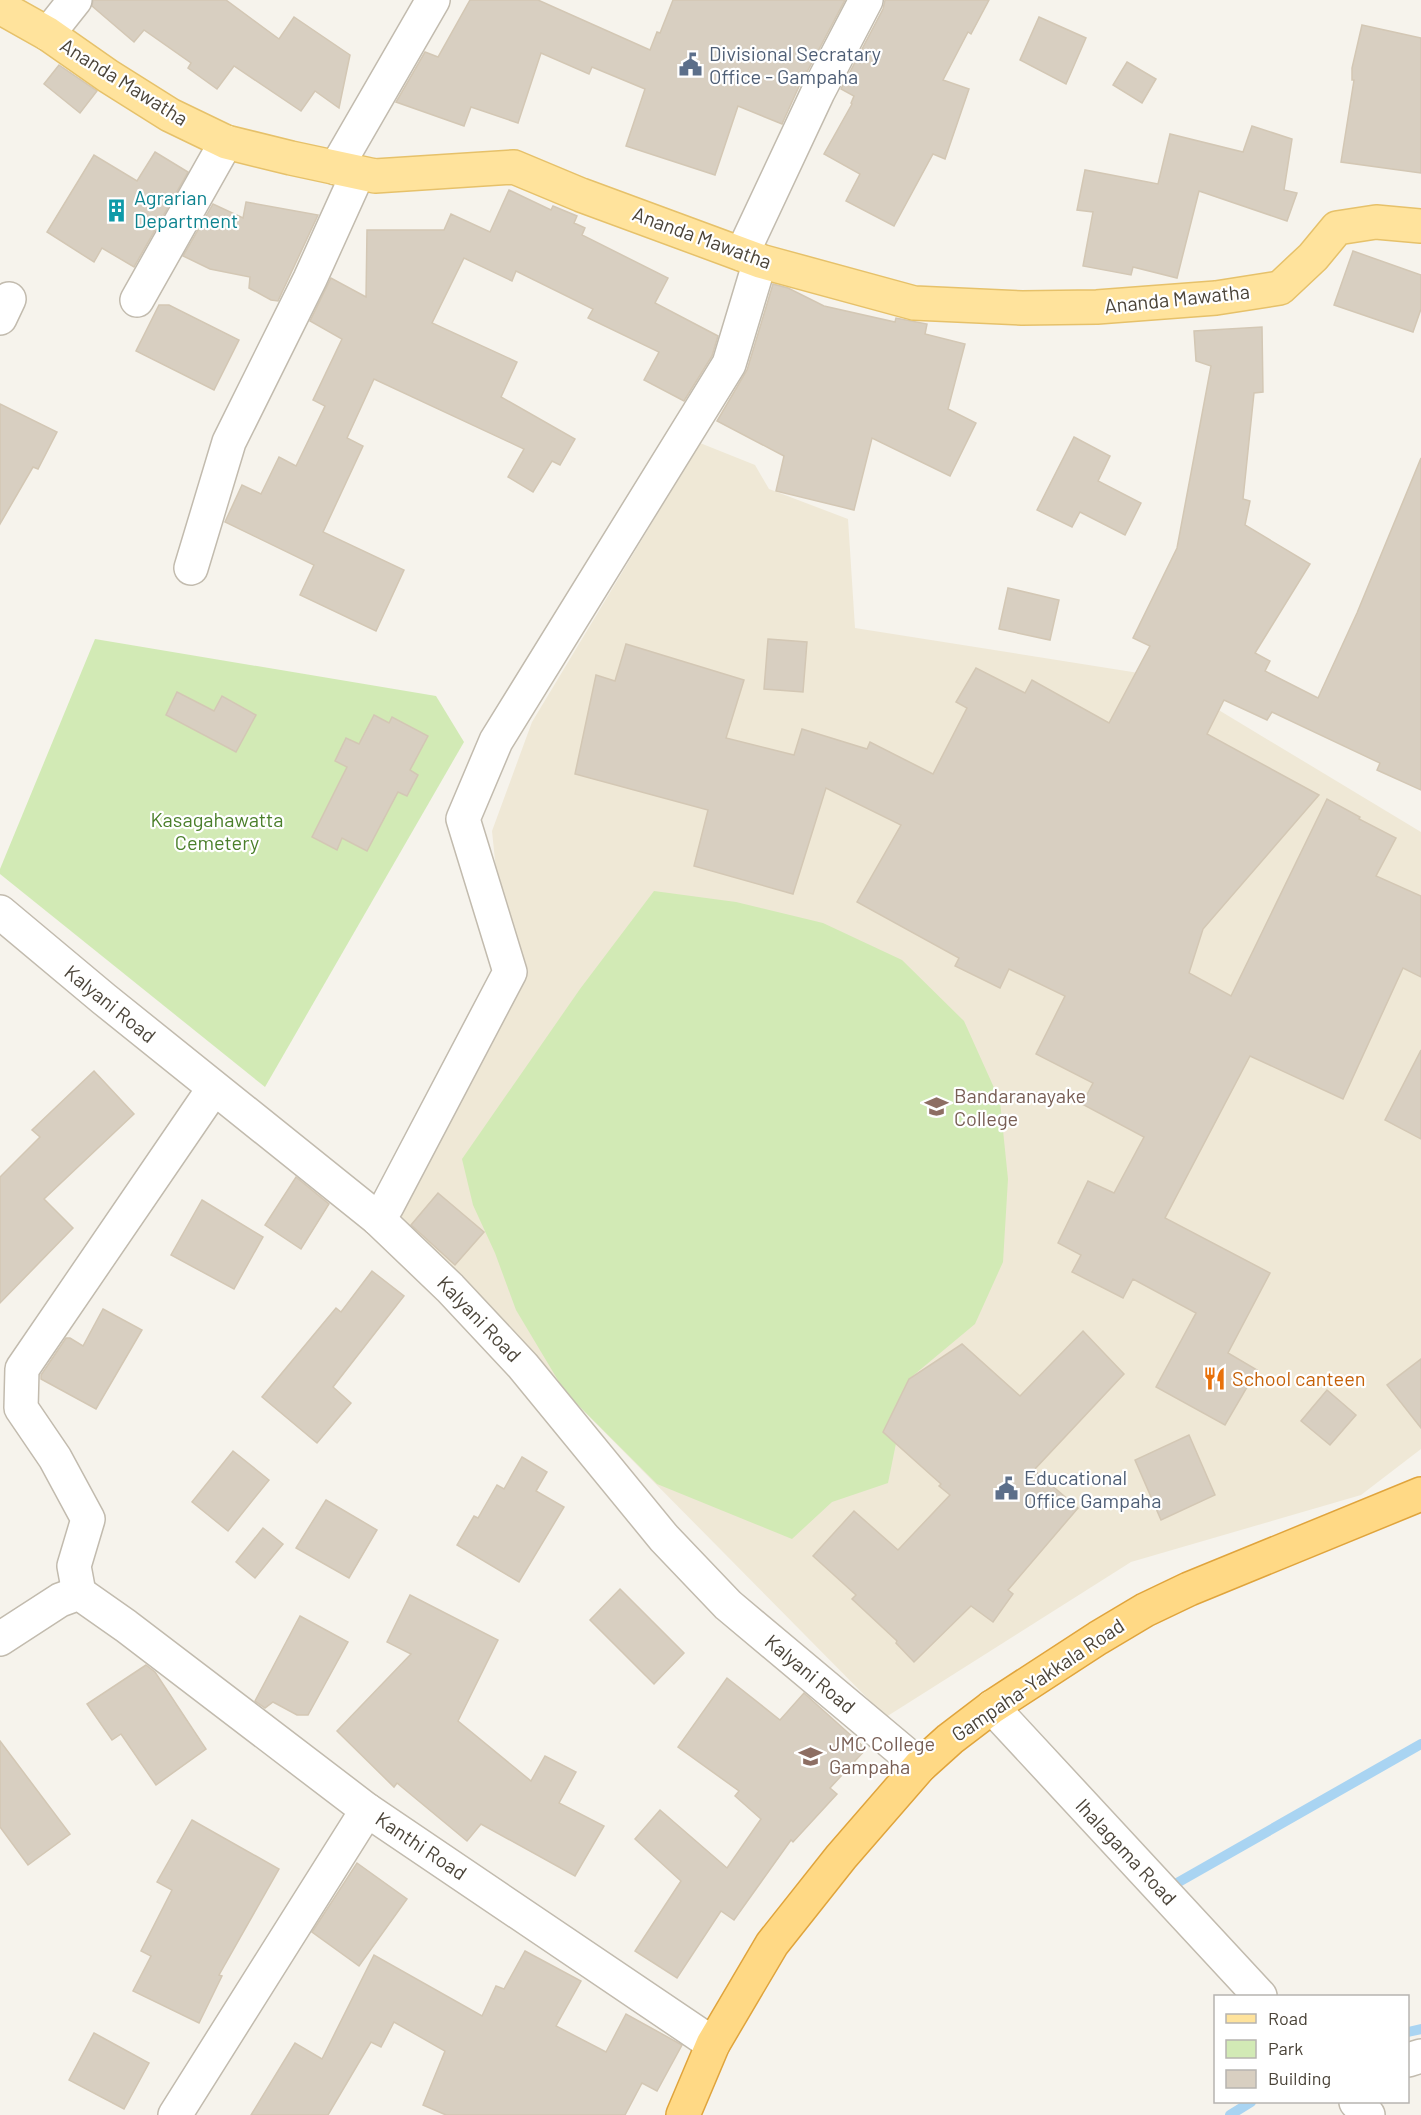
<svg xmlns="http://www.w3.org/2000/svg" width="1421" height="2115" font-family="Barlow,sans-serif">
  <rect width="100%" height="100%" fill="#f6f3ec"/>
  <polygon fill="#efe8d6" points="700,443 755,465 769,489 848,519 855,628 1164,677 1421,832 1421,1449 1361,1495 1131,1562 886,1717 392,1217 509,997 492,831 532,722"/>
  <g fill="#d2eab5">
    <polygon points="95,639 436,696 464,742 265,1087 0,874 0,869"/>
    <polygon points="654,891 736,902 823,923 902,960 964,1021 1000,1101 1008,1179 1003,1262 975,1324 909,1379 888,1483 832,1502 792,1539 657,1484 565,1392 516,1310 495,1253 473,1205 462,1159 580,989"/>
  </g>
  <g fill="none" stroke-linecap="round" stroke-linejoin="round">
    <g stroke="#a9d4f2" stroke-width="10">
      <polyline points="1177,1883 1421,1744"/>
      <polyline points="1408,2032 1421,2029"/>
      <polyline points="1230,2115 1251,2102"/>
    </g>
  </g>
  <g fill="#d8cfc1" stroke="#d3c7b4" stroke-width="1.5">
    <polygon points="93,0 226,0 279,39 294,17 350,55 339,108 315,91 301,111 234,66 217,89 188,68 191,63 144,30 134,42 92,6"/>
    <polygon points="470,0 538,0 650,50 657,32 660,33 673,0 845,0 807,72 806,71 782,124 738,106 715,175 626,146 645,89 592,67 589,74 541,53 518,123 471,107 464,126 396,102 425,52 438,57"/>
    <polygon points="885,0 989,0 971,34 968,32 943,80 969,89 945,159 933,154 894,226 846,201 860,174 824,154 852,104 851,103 854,96 841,89 883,9"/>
    <polygon points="1039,17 1086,38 1066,84 1020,60"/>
    <polygon points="1362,25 1421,38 1421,173 1341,162 1354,80 1352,80 1352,68"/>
    <polygon points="1127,62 1156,79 1142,103 1113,85"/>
    <polygon points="59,65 97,91 80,113 44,84"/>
    <polygon points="1252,126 1292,139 1284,190 1297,193 1287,221 1199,191 1177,278 1133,267 1131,275 1083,266 1093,212 1077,210 1085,170 1158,184 1170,134 1243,152"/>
    <polygon points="155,152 188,172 134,267 102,248 94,262 47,232 94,155 137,181"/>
    <polygon points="509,190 551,210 553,206 577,216 574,223 585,228 582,235 668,278 655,303 718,336 712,356 684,401 644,380 659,352 588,318 593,309 516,271 512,281 464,258 432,323 517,362 501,397 575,439 560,465 552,461 533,492 508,477 524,449 374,379 347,438 363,446 323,532 404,570 376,631 300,595 314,565 225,522 242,485 261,494 279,457 296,466 325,406 313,400 342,339 310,321 331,278 366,297 367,230 444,230 451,214 490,232"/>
    <polygon points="246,202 318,215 278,301 271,300 249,288 250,277 210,269 183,256 213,204 243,218"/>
    <polygon points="1353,251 1421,275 1421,309 1413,332 1334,305"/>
    <polygon points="773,284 788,288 824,306 895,322 896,318 927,324 925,334 965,344 948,409 976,423 950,476 872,438 854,510 776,491 784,456 717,421 747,370"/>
    <polygon points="159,305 169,305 239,340 214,390 136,351"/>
    <polygon points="1262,327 1263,392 1254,393 1243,499 1250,501 1245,525 1310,564 1255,653 1270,661 1265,671 1318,698 1357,613 1421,458 1421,790 1377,770 1380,763 1272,712 1267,720 1224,700 1207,734 1319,795 1203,929 1189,973 1231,996 1327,799 1360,817 1359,819 1396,838 1376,876 1421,896 1421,977 1403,968 1343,1099 1250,1056 1165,1218 1270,1273 1228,1353 1257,1370 1225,1425 1156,1387 1196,1313 1133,1279 1123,1298 1072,1272 1081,1255 1058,1243 1088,1181 1114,1193 1144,1137 1082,1104 1093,1083 1036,1054 1065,996 1009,969 1000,988 955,966 959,958 857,902 901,825 826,788 793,894 694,866 708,810 575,774 596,675 615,681 626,644 744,680 726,738 794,755 802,729 867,749 870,742 933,774 967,708 956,702 976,668 1025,693 1032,680 1109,723 1150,646 1133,638 1177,548 1211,366 1196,361 1194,331"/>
    <polygon points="0,404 57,432 38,469 33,467 0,524"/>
    <polygon points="1074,437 1110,456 1098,481 1141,503 1125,535 1080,512 1072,527 1037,510"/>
    <polygon points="1008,588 1059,600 1050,640 999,629"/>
    <polygon points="768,639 807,642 803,692 764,689"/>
    <polygon points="177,692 214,711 222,696 256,715 236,752 166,715"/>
    <polygon points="374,715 389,723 392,717 428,736 410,770 418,775 407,796 398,792 367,851 342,838 337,850 312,837 347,767 335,761 346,738 359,744"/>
    <polygon points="1421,1050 1421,1139 1385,1120"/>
    <polygon points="94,1071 134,1114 44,1199 73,1228 0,1303 0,1177 40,1137 32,1130"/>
    <polygon points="296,1177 329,1204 301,1249 265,1225"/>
    <polygon points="438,1193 484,1232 455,1265 411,1225"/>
    <polygon points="202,1200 263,1237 234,1289 171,1255"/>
    <polygon points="372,1271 404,1296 333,1387 351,1403 317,1443 262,1397 336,1308 341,1312"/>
    <polygon points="103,1309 142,1330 96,1409 41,1379 41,1375 66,1338 70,1338 83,1346"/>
    <polygon points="1083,1331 1124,1374 1034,1470 1078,1508 1008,1590 1013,1594 993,1622 971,1606 914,1662 896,1643 897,1641 852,1599 856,1595 813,1556 854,1511 898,1550 950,1495 939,1486 941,1484 883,1432 909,1379 962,1344 1020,1396"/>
    <polygon points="1421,1359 1421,1428 1387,1385"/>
    <polygon points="1327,1390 1356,1415 1330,1445 1301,1421"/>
    <polygon points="1189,1435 1215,1495 1161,1520 1135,1460"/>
    <polygon points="233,1451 269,1480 228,1531 192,1502"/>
    <polygon points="522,1457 547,1472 536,1491 564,1507 519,1582 457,1545 474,1516 478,1518 497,1485 504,1489"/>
    <polygon points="326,1500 377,1530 349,1578 296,1548"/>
    <polygon points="263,1528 283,1544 255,1578 236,1562"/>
    <polygon points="620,1589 684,1653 654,1684 590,1620"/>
    <polygon points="410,1595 498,1640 458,1721 531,1781 545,1756 576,1772 559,1803 604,1826 575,1876 481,1824 467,1841 397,1783 394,1787 337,1731 411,1654 387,1642"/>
    <polygon points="300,1616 348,1642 308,1715 297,1715 273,1702 265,1708 255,1701"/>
    <polygon points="146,1665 155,1672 206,1749 156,1785 121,1734 112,1740 87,1704"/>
    <polygon points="727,1678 780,1720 804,1693 866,1749 830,1788 837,1794 793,1842 791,1840 734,1920 721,1911 677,1978 635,1951 681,1881 635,1839 660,1810 727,1868 761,1819 735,1796 739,1791 678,1747"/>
    <polygon points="0,1741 70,1834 28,1865 0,1827"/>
    <polygon points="192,1820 279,1869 219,1975 222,1976 199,2023 133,1991 151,1956 141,1951 172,1890 157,1882"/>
    <polygon points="357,1863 407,1899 359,1966 312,1932"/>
    <polygon points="525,1951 581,1981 556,2026 606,2052 626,2014 682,2045 657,2091 642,2083 625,2115 446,2115 423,2105 445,2051 394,2022 381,2047 371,2042 328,2115 251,2115 295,2043 322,2059 374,1955 482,2016 496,1986 504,1989"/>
    <polygon points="94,2033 149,2063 124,2109 69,2080"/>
  </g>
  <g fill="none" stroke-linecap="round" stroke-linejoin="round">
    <defs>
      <g id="minor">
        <polyline points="48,34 75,0"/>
        <polyline points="336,168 433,0"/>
        <polyline points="742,254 818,92 866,0"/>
        <polyline points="137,300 226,142"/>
        <polyline points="0,318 9,299"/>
        <polyline points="191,568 229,442 310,279 358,173"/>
        <polyline points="378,1219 387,1206 510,972 463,819 496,741 729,364 760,261"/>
        <polyline points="79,1593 74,1566 88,1519 55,1458 21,1408 22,1369 214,1088"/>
        <polyline points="0,1639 60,1600 79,1593 126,1626 367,1810"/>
        <polyline points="992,1707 1260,1996"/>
        <polyline points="1408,2060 1421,2056"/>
        <polyline points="1356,2102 1368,2115"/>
        <polyline points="175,2115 367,1810 713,2044"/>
      </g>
      <polyline id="tertiary" points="0,912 104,999 378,1219 450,1288 523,1366 664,1538 728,1605 920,1766"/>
      <polyline id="primary" points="0,7 48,34 108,76 170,115 226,142 291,158 375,176 514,167 581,195 760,261 914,303 1022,308 1097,307 1216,298 1280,288 1313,257 1337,228 1376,222 1421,226"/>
      <polyline id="trunk" points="683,2115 713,2044 772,1944 841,1857 920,1766 950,1739 992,1707 1098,1638 1145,1610 1189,1589 1421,1494"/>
    </defs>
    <use href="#minor" stroke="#c2bbae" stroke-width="36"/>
    <use href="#tertiary" stroke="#c2bbae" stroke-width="36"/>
    <use href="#primary" stroke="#e6c16a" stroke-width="36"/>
    <use href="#trunk" stroke="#e0a43c" stroke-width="36"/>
    <use href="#minor" stroke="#fff" stroke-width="33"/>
    <use href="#tertiary" stroke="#fff" stroke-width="33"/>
    <use href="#primary" stroke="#ffe39c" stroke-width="33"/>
    <use href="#trunk" stroke="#ffd985" stroke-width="33"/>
  </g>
  <defs>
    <symbol id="civic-bare" viewBox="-9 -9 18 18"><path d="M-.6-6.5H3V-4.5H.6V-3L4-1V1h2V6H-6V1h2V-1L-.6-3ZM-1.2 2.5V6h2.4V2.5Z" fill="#5c6f8a" stroke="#fff" stroke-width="2.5" paint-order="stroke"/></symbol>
    <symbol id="building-bare" viewBox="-9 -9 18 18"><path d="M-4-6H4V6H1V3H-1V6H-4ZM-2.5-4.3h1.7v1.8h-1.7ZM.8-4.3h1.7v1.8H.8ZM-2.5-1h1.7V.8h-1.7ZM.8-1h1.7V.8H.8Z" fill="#0f9aa8" stroke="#fff" stroke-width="2.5" paint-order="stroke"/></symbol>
    <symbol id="school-bare" viewBox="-9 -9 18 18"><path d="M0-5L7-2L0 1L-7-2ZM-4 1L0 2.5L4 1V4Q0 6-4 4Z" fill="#8d6e63" stroke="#fff" stroke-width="2.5" paint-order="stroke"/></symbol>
    <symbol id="restaurant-bare" viewBox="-9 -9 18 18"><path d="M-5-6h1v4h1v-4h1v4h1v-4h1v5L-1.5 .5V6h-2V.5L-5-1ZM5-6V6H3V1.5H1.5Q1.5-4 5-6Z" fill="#e8710a" stroke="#fff" stroke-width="2.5" paint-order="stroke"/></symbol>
    <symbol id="university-bare" viewBox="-9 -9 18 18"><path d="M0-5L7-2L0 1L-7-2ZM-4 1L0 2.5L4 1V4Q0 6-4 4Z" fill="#8d6e63" stroke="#fff" stroke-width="2.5" paint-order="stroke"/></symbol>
  </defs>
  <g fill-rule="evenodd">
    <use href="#civic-bare" x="674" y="48" width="33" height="33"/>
    <use href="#building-bare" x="100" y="194" width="33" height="33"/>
    <use href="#school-bare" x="920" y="1090" width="33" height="33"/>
    <use href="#restaurant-bare" x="1198" y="1362" width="33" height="33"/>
    <use href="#civic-bare" x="990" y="1472" width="33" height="33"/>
    <use href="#university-bare" x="794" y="1740" width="33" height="33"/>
  </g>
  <g text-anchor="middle" stroke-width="4.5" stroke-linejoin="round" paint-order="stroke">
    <g font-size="20" fill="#4e5e75" stroke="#fff" text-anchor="start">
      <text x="709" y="61">Divisional Secratary<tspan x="709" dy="23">Office - Gampaha</tspan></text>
      <text x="1024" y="1485">Educational<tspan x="1024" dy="23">Office Gampaha</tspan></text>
    </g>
    <g font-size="20" fill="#4b4439" stroke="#fff">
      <text transform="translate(124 82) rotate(32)" y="7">Ananda Mawatha</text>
      <text transform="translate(702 238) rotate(20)" y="7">Ananda Mawatha</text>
      <text transform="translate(1177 299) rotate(-6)" y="7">Ananda Mawatha</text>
      <text transform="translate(110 1004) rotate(39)" y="7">Kalyani Road</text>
      <text transform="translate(479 1319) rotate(46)" y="7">Kalyani Road</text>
      <text transform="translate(810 1674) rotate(40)" y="7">Kalyani Road</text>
      <text transform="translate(1038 1680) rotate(-34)" y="7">Gampaha-Yakkala Road</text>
      <text transform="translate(421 1846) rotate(34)" y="7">Kanthi Road</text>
      <text transform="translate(1126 1852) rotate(47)" y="7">Ihalagama Road</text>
    </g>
    <g font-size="20" fill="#0d838f" stroke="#fff" text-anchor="start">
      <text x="134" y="205">Agrarian<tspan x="134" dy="23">Department</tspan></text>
    </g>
    <g font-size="20" fill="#4a7f2a" stroke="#fff">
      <text x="217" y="827">Kasagahawatta<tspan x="217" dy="23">Cemetery</tspan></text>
    </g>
    <g font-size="20" fill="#785e54" stroke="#fff" text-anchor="start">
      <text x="954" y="1103">Bandaranayake<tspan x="954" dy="23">College</tspan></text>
      <text x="829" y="1751">JMC College<tspan x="829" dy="23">Gampaha</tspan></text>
    </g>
    <g font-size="20" fill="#c56008" stroke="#fff" text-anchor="start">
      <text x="1232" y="1386">School canteen</text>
    </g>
  </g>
  <rect x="1214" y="1995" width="195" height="108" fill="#ffffff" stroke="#b7b4b0" stroke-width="1.5"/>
  <rect x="1226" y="2014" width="30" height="9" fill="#ffe39c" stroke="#b7b4b0" stroke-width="1.5"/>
  <text x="1268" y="2025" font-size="18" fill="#4b4439">Road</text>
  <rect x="1226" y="2040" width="30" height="18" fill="#d2eab5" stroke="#b7b4b0" stroke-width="1.5"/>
  <text x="1268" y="2055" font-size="18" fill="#4b4439">Park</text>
  <rect x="1226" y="2070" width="30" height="18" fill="#d8cfc1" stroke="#b7b4b0" stroke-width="1.5"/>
  <text x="1268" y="2085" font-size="18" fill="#4b4439">Building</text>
</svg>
